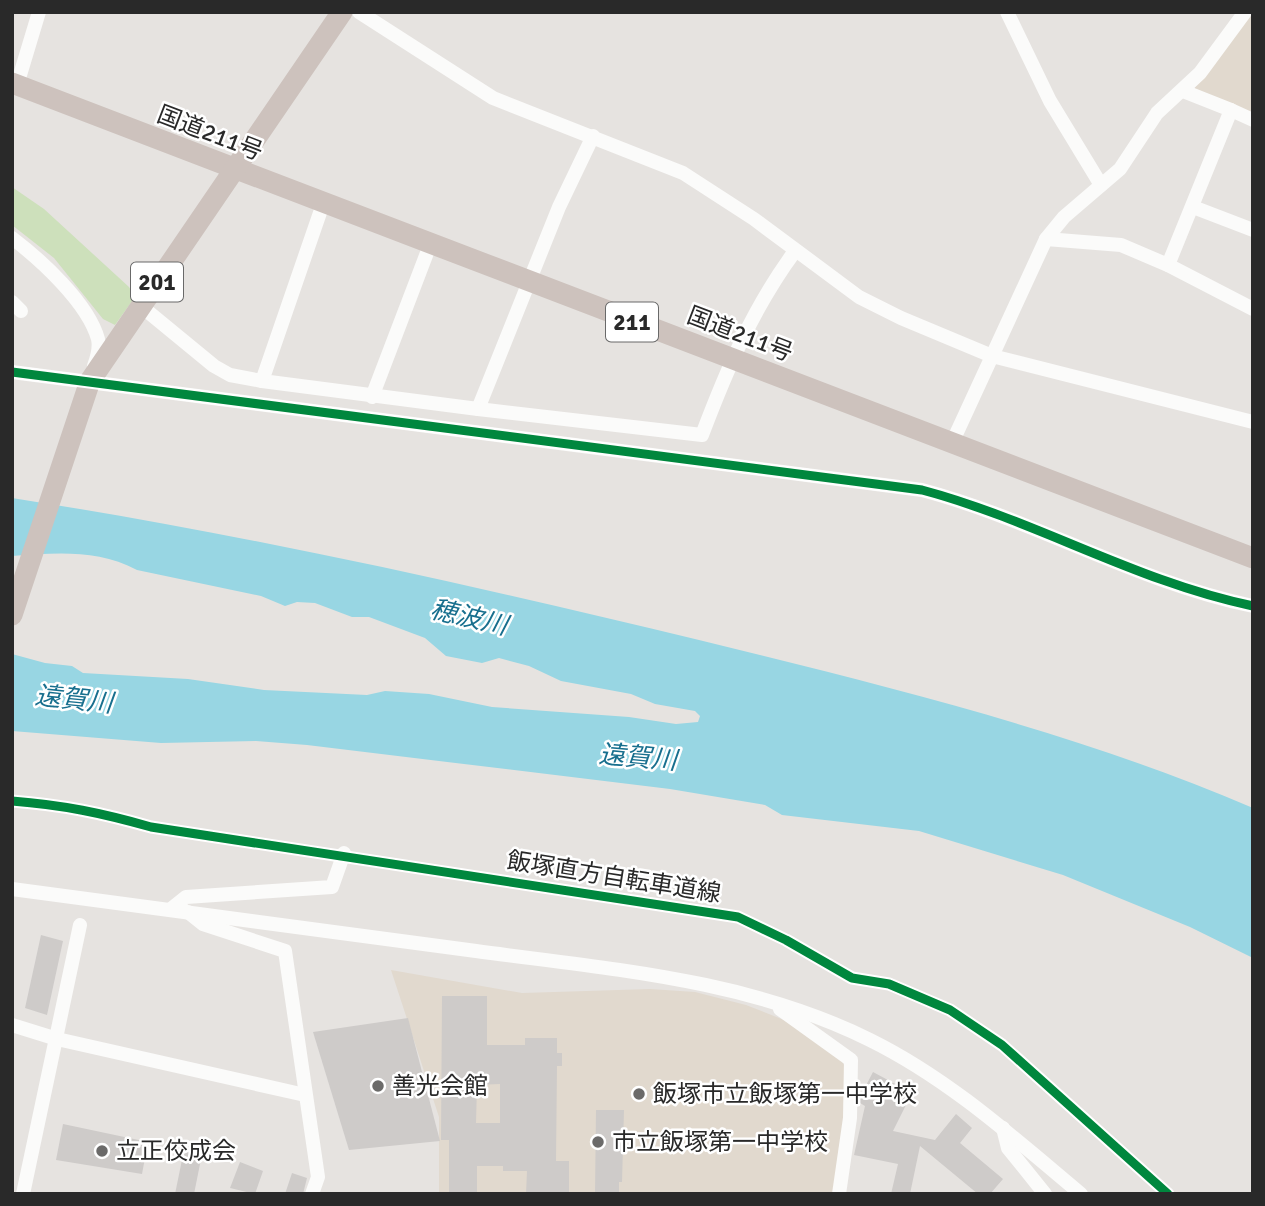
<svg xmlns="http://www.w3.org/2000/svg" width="1265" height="1206" font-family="Signika,'Noto Sans JP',sans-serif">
  <rect width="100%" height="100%" fill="#e6e3e0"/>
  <g fill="#e1d9ce">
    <polygon points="1253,12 1253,116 1193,90"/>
    <polygon points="391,970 522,993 650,989 695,992 746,1005 784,1020 840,1058 847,1070 843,1134 833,1194 439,1194 439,1117"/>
  </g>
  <polygon fill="#cde0bb" points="12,187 44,209 129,287 135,297 115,325 103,319 54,258 12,225"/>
  <path fill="#98d6e3" d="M12 498C244 534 472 585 699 640 886 686 1076 732 1253 808V958L1190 927 1063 875 919 831 782 815 765 805 670 789 307 745 256 741 161 743 12 731V654L45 663 72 666 83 673 188 679 264 690 367 695 385 691 429 694 492 707 629 717 676 724 698 722 700 716 695 711 655 704 631 694 561 681 529 666 499 658 482 663 446 656 425 638 369 617H352L315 603 297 602 285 606 261 596 137 570C97 549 56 553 12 556Z"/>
  <g fill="#cecbc9" fill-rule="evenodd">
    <polygon points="41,935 63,941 47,1015 25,1008"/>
    <path d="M442 996H487V1045H525V1038H557V1053H562V1066H557L556 1161H569V1194H526L527 1171H503V1166H477V1194H449V1140H441ZM500 1084V1123H476L477 1085Z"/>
    <polygon points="408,1018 440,1141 349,1150 313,1032"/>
    <polygon points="873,1072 912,1093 893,1131 935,1140 956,1114 972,1128 960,1143 1003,1179 990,1194 978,1194 920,1146 910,1194 891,1194 898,1164 854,1155 865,1106 860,1103 860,1097"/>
    <polygon points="596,1110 624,1110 622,1182 619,1182 619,1194 595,1194"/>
    <polygon points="63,1124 148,1142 142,1174 56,1160"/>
    <polygon points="184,1150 202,1154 194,1194 175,1194"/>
    <polygon points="240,1162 263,1171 255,1194 230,1188"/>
    <polygon points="292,1173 307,1178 303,1194 285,1194"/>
  </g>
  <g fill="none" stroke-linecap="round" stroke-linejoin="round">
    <g stroke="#fbfbfa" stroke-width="14">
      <polyline points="359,12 493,98 683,173 754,219 859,297 901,318 992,356 1253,422"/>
      <polyline points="1007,12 1050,101 1101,185"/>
      <polyline points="17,85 39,12"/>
      <polyline points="1231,110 1253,120"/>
      <polyline points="323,204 262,381 478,409 559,207 593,136"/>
      <polyline points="1193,207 1253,230"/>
      <path d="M12 238C41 260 88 303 98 339 100 348 97 358 94 366"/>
      <polyline points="1046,239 1121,245 1168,265 1253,309"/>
      <polyline points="1168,265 1231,110 1183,91"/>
      <polyline points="12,302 21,311"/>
      <polyline points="141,306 214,366 230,375 262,381"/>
      <path d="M12 372 922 490C1035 520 1137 582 1253 606"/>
      <polyline points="372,397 430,245"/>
      <path d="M478 409 702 435C727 369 753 308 795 251"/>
      <polyline points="952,443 1046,239 1064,217 1120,169 1157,113 1200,73 1245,12"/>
      <path d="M12 889C167 909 322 929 476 951 609 969 748 979 870 1040 949 1079 1014 1138 1081 1194"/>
      <polyline points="171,909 186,897 332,887 344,853"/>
      <polyline points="188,912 203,924 285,951 318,1177 312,1194"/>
      <polyline points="780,1009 851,1060 850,1118 839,1194"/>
      <polyline points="12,1025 57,1039 305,1095"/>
      <polyline points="1003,1128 1008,1148 1045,1194"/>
      <polyline points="23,1194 80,925"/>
    </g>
    <g stroke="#cdc2bd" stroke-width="21">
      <polyline points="12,83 1253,558"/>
      <polyline points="12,615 90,381 342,12"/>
    </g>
    <defs>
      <g id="cycleway">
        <path d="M12 372 922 490C1035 520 1137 582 1253 606"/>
        <path d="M12 801C63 805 102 813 151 827L738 917 786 940 852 978 889 984 950 1010 1002 1045 1168 1194"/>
      </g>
    </defs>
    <use href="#cycleway" stroke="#fff" stroke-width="13"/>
    <use href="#cycleway" stroke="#00873e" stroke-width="9"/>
  </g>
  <g fill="#6b6a69" stroke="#fff" stroke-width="2.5">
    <circle cx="378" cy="1086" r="7"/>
    <circle cx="639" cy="1094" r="7"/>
    <circle cx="598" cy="1142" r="7"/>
    <circle cx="102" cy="1151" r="7"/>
  </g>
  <g text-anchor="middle" stroke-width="5" stroke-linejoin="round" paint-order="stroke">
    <g fill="#fff" stroke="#696969" stroke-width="2">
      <rect x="131" y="262.5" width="52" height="39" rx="5"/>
      <rect x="606" y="302.5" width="52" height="39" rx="5"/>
    </g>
    <g font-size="23" font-weight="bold" fill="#292929">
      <text x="157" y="290">201</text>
      <text x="632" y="330">211</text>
    </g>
    <g font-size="24" fill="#292929" stroke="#fff">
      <text transform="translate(210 133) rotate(21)" y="8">国道211号</text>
      <text transform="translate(740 334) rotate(21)" y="8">国道211号</text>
      <text transform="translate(614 877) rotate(9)" y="8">飯塚直方自転車道線</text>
    </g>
    <g font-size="24" fill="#292929" stroke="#fff" text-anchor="start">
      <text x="392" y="1094">善光会館</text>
      <text x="653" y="1102">飯塚市立飯塚第一中学校</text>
      <text x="612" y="1150">市立飯塚第一中学校</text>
      <text x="116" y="1159">立正佼成会</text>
    </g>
    <g font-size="26" font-style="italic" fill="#186f8e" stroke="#fff">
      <text transform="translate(469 617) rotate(13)" y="9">穂波川</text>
      <text transform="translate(74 699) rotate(6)" y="9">遠賀川</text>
      <text transform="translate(638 757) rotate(5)" y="9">遠賀川</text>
    </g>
  </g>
  <rect width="1265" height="1206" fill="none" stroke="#292929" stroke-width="28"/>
</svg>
